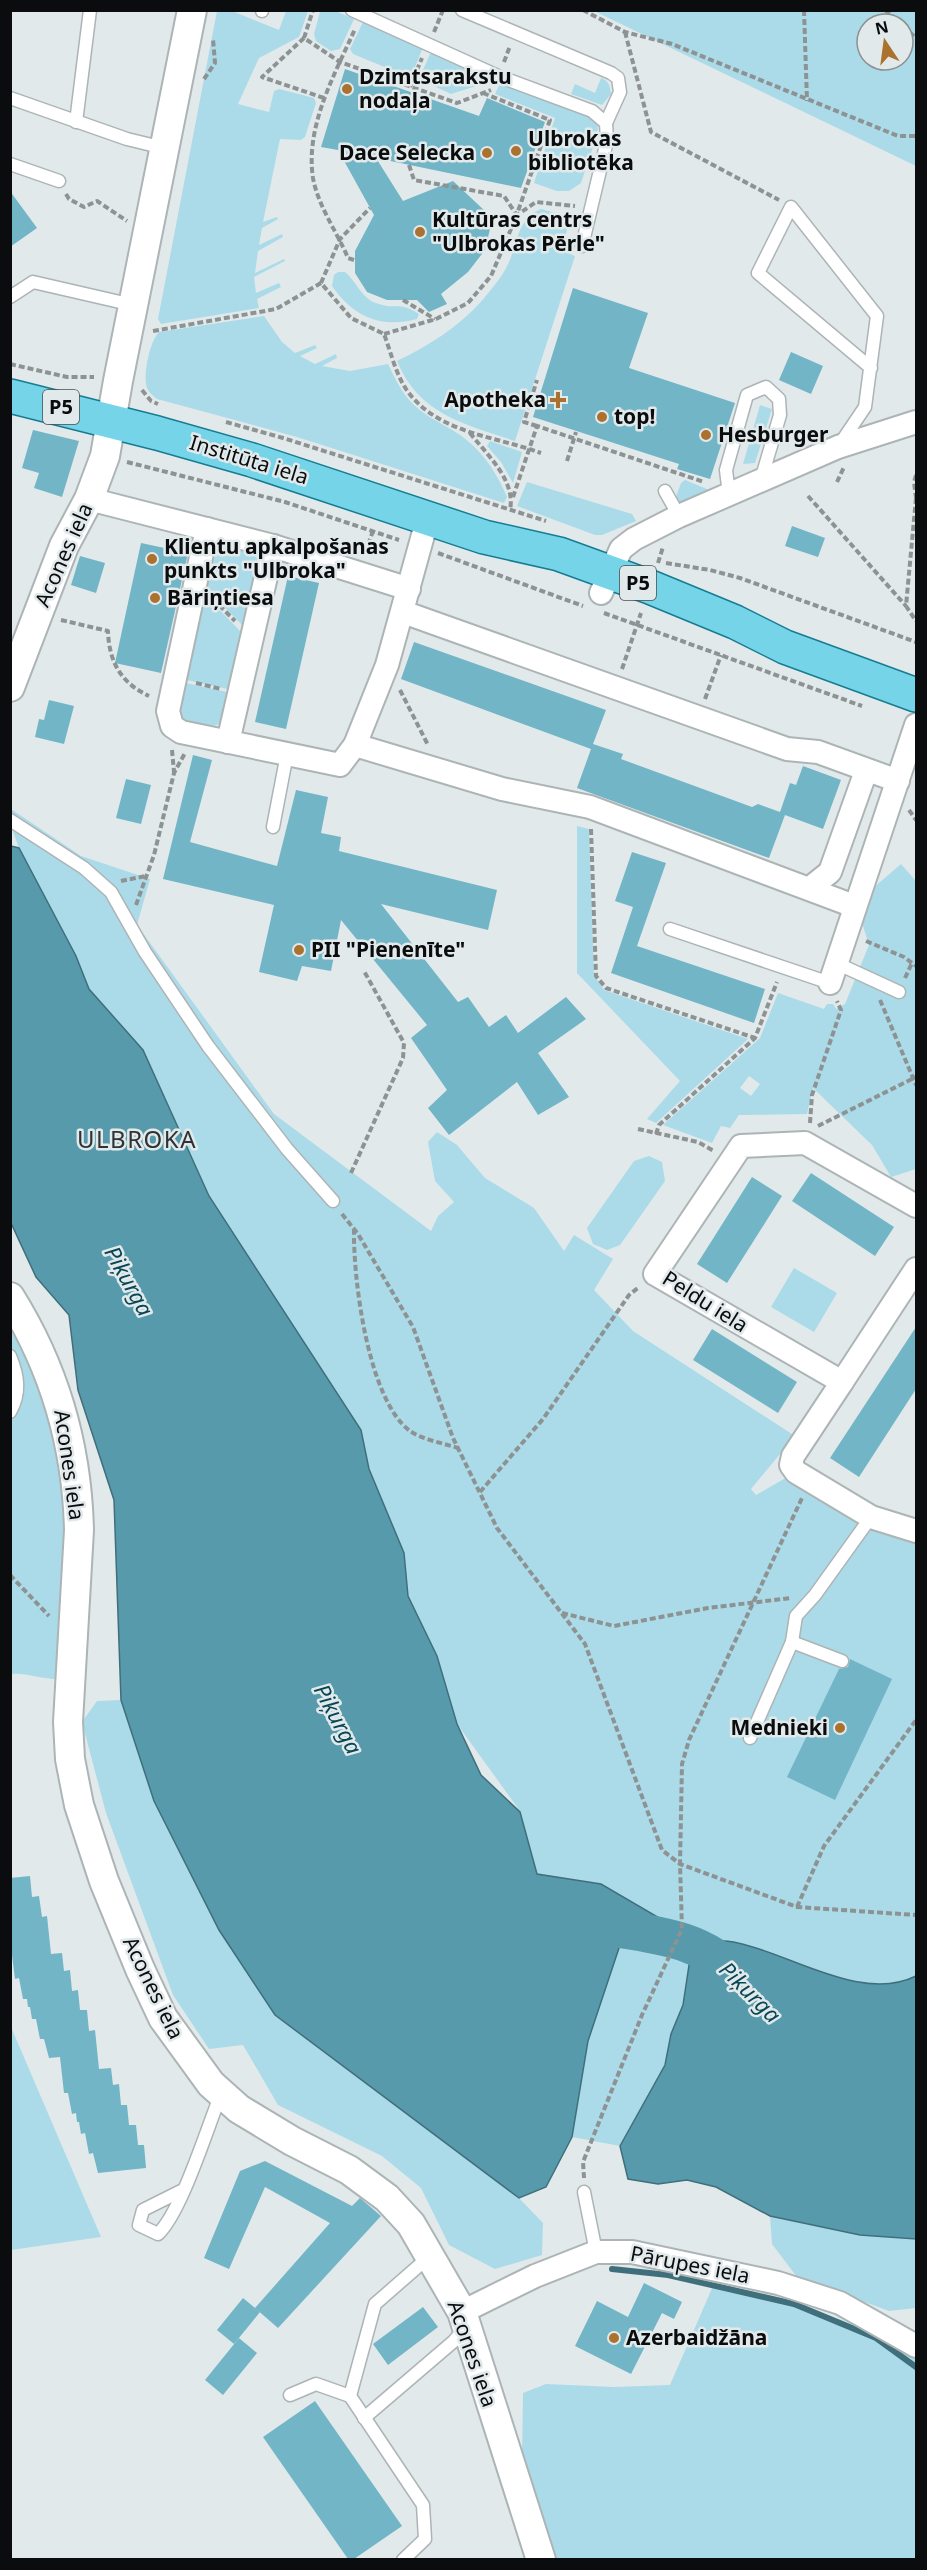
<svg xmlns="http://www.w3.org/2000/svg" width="927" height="2570" font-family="'Noto Sans',sans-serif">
  <rect width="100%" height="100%" fill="#e2e9eb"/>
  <g fill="#abdbe9" fill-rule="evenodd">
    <polygon points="333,10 354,19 340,49 331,51 316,41 314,34 320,12"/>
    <polygon points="217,11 232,11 279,30 286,11 308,11 299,37 259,58 238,104 269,112 274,91 279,89 314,98 316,103 305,137 301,140 280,139 263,222 277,217 278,219 262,228 259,245 282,234 283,237 258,251 255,273 284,259 285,261 254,277 256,293 279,283 281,287 257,299 259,308 161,324 158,319"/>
    <path d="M594 11H916V166ZM867 24H903V60H867Z"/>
    <polygon points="363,22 423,47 412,75 404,75 353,54 350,49"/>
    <polygon points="431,52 492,78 489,82 451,94 419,79"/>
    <path d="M601 78C609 81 610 86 611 94L602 105 571 94 575 84 595 93Z"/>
    <polygon points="501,81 591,116 598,126 597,135 581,183 569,191 557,191 534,183 555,118 495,94"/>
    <path d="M541 209 571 217 561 250 575 256 515 441C465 424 419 415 397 361 432 344 465 323 489 292 495 285 501 277 505 270 518 248 515 219 541 209Z"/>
    <path d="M338 272H345C357 282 362 300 379 304 398 310 398 301 419 314L417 319C380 329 353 316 332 286L334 275Z"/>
    <path d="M264 316 282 342 295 353 315 345 317 348 300 356 315 364 336 354 337 358 322 366 350 371 388 364C395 378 401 392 413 404 423 414 435 420 447 427 476 442 495 468 507 497L504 503 297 437 157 399C151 394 147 391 146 384 144 371 150 341 159 332Z"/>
    <polygon points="760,405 772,409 755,463 743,464"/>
    <polygon points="490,441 522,452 513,483 501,462 487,446"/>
    <polygon points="685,480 707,489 709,491 679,504 675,499 681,483"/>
    <polygon points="527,482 632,514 636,521 602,535 595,535 517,506"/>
    <polygon points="212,544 262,555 245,628 202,584"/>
    <polygon points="201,591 243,634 232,690 182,679"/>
    <path d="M181 682 232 693 220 724C206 729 178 726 177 706 176 699 180 689 181 682Z"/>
    <path d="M11 809 81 856 150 879 137 925 274 1114 431 1231 438 1216 454 1202 435 1181 428 1142 437 1132 457 1145 485 1178 534 1208 564 1251 574 1235 613 1259 594 1290 633 1331 795 1436 751 1489 756 1495 796 1472 903 1538 916 1542V1976C865 2002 792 1957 741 1944 727 1940 705 1949 691 1952L683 2005 671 2034 665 2065 620 2146 572 2137 588 2041 623 1936 619 1899 601 1884 537 1874 520 1811 457 1724 437 1656 408 1596 404 1553 369 1469 360 1430 209 1196 143 1050 89 989 76 956 19 848 11 826Z"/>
    <polygon points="577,826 589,829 594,975 604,990 748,1039 656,1123 647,1119 680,1081 577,973"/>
    <path d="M901 864 916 881V1169L891 1177 872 1145 813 1088 807 1114 739 1115 730 1128 721 1126 712 1143 663 1125 760 1038 778 993 824 1009 827 1004H833L836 1009 845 1004 869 945 862 923 872 889ZM749 1076 760 1084 751 1096 740 1088Z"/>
    <polygon points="649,1156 662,1162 665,1181 620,1245 607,1250 593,1244 587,1228 634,1161"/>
    <polygon points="794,1268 837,1293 814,1332 771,1307"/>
    <path d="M10 1318 34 1358 68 1495 58 1679C41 1679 24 1672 11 1674L10 1419 20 1408 23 1389 22 1371 11 1348Z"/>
    <polygon points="121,1700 154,1801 219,1930 275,2015 519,2198 543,2223 542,2255 495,2269 449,2245 421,2188 382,2156 278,2105 243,2045 209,2049 173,1995 106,1813 82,1722 97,1701"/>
    <polygon points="11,2027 101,2237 11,2250"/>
    <polygon points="770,2216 860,2235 916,2239 916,2308 889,2311 797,2277 772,2244"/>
    <path d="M713 2286C786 2303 853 2315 916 2358V2559H555L522 2458 523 2393 546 2384 614 2387 670 2385Z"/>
  </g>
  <g fill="#579aac" stroke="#406f7c" stroke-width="1.5">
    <polygon points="11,846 19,848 76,956 89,989 143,1050 209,1196 361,1430 369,1469 404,1553 408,1596 437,1656 457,1724 481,1775 520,1812 537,1874 601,1884 668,1923 661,1946 623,1936 588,2041 572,2137 546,2187 519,2198 275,2015 219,1930 154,1801 121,1700 114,1500 78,1390 69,1315 36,1277 11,1223"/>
    <path d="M701 1940C713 1941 726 1940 738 1943 791 1954 862 2003 916 1976V2239L860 2235 770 2216 716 2187 687 2180 658 2184 628 2179 620 2146 665 2065 671 2034 683 2005 691 1952Z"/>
  </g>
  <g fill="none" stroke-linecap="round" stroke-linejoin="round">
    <polyline stroke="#406f7c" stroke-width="6" points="612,2269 668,2275 794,2304 876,2338 916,2367"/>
    <path stroke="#579aac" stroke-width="38" d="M614 1928C659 1935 704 1940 737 1976"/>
  </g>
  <g fill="#71b5c7">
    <polygon points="345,69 479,116 487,98 545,122 521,188 376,158 403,201 453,181 485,211 490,229 485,250 468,272 441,294 447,304 429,312 417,300 387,300 367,292 355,273 355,251 374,215 338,150 321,147"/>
    <polygon points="10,191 37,228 10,247"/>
    <polygon points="573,288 648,313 629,368 735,403 710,479 677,469 679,464 533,417"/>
    <polygon points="791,352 823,366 811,394 779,380"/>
    <polygon points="33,430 79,441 62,497 34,488 39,473 22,468"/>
    <polygon points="792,526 825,538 818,557 785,546"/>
    <polygon points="141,543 188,553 161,673 115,663"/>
    <polygon points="80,556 105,563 96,593 71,585"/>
    <polygon points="288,576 319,583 286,729 255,722"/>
    <polygon points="414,642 606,710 593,744 623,754 621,759 752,807 758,804 780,812 790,783 796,785 803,766 841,780 823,829 785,815 769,858 577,788 591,749 401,679"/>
    <polygon points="49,700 74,706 64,744 35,737 39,719 44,720"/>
    <polygon points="193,755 212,760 190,842 277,866 296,790 328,797 321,833 341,837 339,851 497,890 488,930 381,904 458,1002 468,997 489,1027 506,1015 518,1033 566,997 586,1019 538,1053 569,1097 538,1115 517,1082 449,1135 428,1108 447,1090 411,1038 427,1025 341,920 331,971 302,966 297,981 259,972 274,905 163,879"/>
    <polygon points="126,779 151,785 141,824 116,818"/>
    <polygon points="632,852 666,863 637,946 765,989 754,1023 611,973 633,907 615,901"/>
    <polygon points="811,1173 894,1227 875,1256 792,1201"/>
    <polygon points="752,1177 782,1196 727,1283 697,1264"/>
    <polygon points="916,1327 916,1389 859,1477 830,1458"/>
    <polygon points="712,1329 797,1382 778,1413 693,1360"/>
    <polygon points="850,1659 892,1679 835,1800 787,1777 839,1669 848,1667"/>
    <polygon points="30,1876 32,1897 39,1896 42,1917 47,1916 51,1954 62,1953 64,1971 70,1970 72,1991 78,1990 80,2010 87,2010 89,2031 95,2030 99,2069 111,2068 113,2085 119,2084 121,2105 127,2105 129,2125 136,2125 138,2145 144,2145 146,2168 98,2173 93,2153 89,2154 85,2133 81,2134 79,2122 77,2122 76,2113 72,2114 68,2093 64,2093 60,2057 49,2058 44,2039 40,2039 36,2019 32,2019 30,2007 28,2007 27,1999 23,1999 19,1978 15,1979 10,1939 10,1878"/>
    <polygon points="265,2161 352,2206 360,2198 381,2216 278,2328 255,2308 330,2223 265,2187 229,2269 204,2258 240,2171"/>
    <polygon points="644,2283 682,2302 674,2319 662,2313 631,2374 575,2346 597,2301 628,2317"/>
    <polygon points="243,2298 260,2312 234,2344 217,2330"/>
    <polygon points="423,2307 438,2327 388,2365 373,2344"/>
    <polygon points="239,2338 257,2353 223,2395 205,2380"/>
    <polygon points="315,2401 402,2526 354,2559 348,2559 263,2437"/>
  </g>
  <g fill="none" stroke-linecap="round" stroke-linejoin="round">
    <defs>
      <g id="service">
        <polyline points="352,10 498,76 592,111 606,123 607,141 582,246"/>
        <polyline points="462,10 611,73 618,78 620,92 606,123"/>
        <polyline points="262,11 262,10"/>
        <polyline points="10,98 127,139 164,148"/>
        <polyline points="76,122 90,10"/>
        <polyline points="10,164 59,181"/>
        <polyline points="10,297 33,282 133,305"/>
        <polyline points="840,444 865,407 877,316 791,207 758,273 871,368"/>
        <polyline points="665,491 679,516"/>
        <polyline points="729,494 726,470 747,395 766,387 779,399 780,415 761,480"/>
        <polyline points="10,820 84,868 111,892 145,952 208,1046 287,1149 333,1201"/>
        <polyline points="273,827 287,754"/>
        <polyline points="670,929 830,983"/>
        <polyline points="836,963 899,992"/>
        <path d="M10 1356C18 1375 21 1393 10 1412"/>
        <polyline points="792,1642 842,1661"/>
        <polyline points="750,1738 792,1642 796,1616 815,1595 871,1517"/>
        <path d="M183 2190 143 2210 139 2225 158 2234C182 2211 207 2128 221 2094"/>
        <polyline points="584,2192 596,2252"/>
        <polyline points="290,2395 316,2384 350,2396"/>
        <polyline points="364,2418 454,2341 466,2327"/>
        <polyline points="403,2560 425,2539 423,2505 350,2396 375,2304 430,2256"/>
      </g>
      <g id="minor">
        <polyline points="89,499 273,546 409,589"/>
        <polyline points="207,529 168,711 172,726 181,732 340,765 355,745 387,665 428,517"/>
        <polyline points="601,593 621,549 634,539 679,516 838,447 916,422"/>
        <polyline points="403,612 787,749 818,752 898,781"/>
        <polyline points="228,742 273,546"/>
        <polyline points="355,745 502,789 590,807 854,906"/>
        <polyline points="810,888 830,872 866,771"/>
        <polyline points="830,983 916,725"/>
        <polyline points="916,1206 805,1143 741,1146 655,1274 842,1382 793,1456 791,1465 796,1472 871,1517 916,1531"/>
        <polyline points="842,1382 916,1269"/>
        <polyline points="462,2312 535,2276 596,2252 632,2252 778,2283 840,2303 916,2346"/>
      </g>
      <g id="tertiary">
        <polyline points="10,687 64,546 89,499 105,456 118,381 192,10"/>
        <path d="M10 1297C55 1369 77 1445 79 1530L68 1722 70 1759 79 1805 104 1881 140 1969 163 2018 211 2084 239 2109 292 2141 349 2170 387 2198 411 2224 462 2312 541 2560"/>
      </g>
      <polyline id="primary" points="10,396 157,433 252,460 484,537 559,554 650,587 735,622 785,647 916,695"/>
    </defs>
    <use href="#service" stroke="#adb4b6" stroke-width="15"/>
    <use href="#minor" stroke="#adb4b6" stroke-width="26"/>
    <use href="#tertiary" stroke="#adb4b6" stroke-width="32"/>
    <use href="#primary" stroke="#157c92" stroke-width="36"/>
    <g stroke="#8d9293" stroke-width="4" stroke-dasharray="6 3" stroke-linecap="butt">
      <polyline points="583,10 625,32 672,44 898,136 916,136"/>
      <polyline points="804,10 807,101"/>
      <polyline points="885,10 901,24"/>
      <polyline points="903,26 916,38"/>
      <polyline points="434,32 443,10"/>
      <polyline points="625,32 651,132 779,200"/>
      <polyline points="304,38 313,10"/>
      <polyline points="504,62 510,46"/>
      <polyline points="204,79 215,63 213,39"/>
      <polyline points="410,87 422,58"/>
      <polyline points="483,93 550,120 517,214"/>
      <polyline points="324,98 262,77 304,38 340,62 457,103 491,90"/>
      <polyline points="409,165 414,180 504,196 516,214"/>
      <polyline points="66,194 69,199 84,207 97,201 127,221"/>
      <path d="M354 260 348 258C337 232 318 206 313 178 305 126 335 74 355 29"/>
      <polyline points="321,283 340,239 370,208"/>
      <polyline points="403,300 435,319"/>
      <path d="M153 331 276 309 321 283 351 318 384 334C392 355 397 381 413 398 445 434 498 437 541 453"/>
      <polyline points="384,334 436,319 468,303 491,276 517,215 536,202 575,206"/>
      <polyline points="10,364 67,377 94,377"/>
      <polyline points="142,390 151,401 158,404"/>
      <polyline points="226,422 283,438 546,521"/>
      <polyline points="537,426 524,422 537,380"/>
      <path d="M470 433C487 455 516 480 510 510"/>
      <polyline points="567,461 576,432"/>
      <polyline points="127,462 285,502 399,540"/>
      <polyline points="916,475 914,482 916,498"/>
      <polyline points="837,482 844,467"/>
      <polyline points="808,496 906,606"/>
      <polyline points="513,497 537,426 704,482"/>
      <polyline points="916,498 906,606 916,621"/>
      <polyline points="365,553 373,531"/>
      <polyline points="438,553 583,606"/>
      <polyline points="658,563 663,547"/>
      <polyline points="666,563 710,570 740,578 916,642"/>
      <polyline points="213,599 235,621"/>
      <polyline points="604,613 862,706"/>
      <path d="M61 620 108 631C109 662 121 683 149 696"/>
      <polyline points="622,669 641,613"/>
      <polyline points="196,683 221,689"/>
      <polyline points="400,690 428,745"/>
      <polyline points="705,699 721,655"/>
      <polyline points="172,750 174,772"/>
      <polyline points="909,810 916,820"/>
      <polyline points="591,829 596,976 606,988 755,1038"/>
      <polyline points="121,881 146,876"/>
      <polyline points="136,905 154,855 174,773 185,753"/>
      <polyline points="866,941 904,957 916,966"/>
      <polyline points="905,978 912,963"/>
      <polyline points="880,1000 916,1085"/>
      <polyline points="810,1123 812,1095 841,1010 837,1001"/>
      <polyline points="818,1126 916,1077"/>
      <polyline points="638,1129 698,1142 714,1151"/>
      <polyline points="656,1134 659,1125 755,1038 777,982"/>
      <polyline points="351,1173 403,1058 404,1043 364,971"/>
      <polyline points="342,1214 358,1234 413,1327 453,1438 497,1528 585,1644 662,1850 680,1864 797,1907 916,1915"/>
      <path d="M354 1229C353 1279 368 1400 410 1431 423 1440 443 1443 458 1448"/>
      <polyline points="480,1492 543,1419 629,1295 639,1287"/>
      <polyline points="10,1575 49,1616"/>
      <polyline points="562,1613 614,1626 708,1608 791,1598"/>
      <polyline points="797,1907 824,1846 916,1720"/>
      <polyline points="584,2178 583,2162 642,2015 682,1929 680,1864 682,1764 689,1740 802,1498"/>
    </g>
    <use href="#service" stroke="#fff" stroke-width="12"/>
    <use href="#minor" stroke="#fff" stroke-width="22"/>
    <use href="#tertiary" stroke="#fff" stroke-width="28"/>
    <use href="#primary" stroke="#76d4e8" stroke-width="33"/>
  </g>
  <g fill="#aa712f" stroke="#e2e9eb" stroke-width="2">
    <circle cx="347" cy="89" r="6"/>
    <circle cx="516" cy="151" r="6"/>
    <circle cx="487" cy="153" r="6"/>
    <circle cx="420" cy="232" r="6"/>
    <path d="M555 391h6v6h6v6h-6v6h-6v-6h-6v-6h6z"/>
    <circle cx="602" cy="417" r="6"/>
    <circle cx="706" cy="435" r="6"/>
    <circle cx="152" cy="559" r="6"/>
    <circle cx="155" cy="598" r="6"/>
    <circle cx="299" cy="950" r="6"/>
    <circle cx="840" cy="1728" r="6"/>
    <circle cx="614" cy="2338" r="6"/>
  </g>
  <g text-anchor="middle" stroke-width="5" stroke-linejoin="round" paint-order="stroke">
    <g fill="#e2e9eb" stroke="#4b4e50" stroke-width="1.5">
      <rect x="43" y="390" width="36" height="34" rx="4.5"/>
      <rect x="620" y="566" width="36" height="34" rx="4.5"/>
    </g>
    <g font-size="20" font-weight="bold" fill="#0a0c0d">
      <text x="61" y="414">P5</text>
      <text x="638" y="590">P5</text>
    </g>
    <g font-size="21" font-weight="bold" fill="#0a0c0d" stroke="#e2e9eb" text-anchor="start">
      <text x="359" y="84">Dzimtsarakstu<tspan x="359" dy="24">nodaļa</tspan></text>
      <text x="528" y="146">Ulbrokas<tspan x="528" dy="24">bibliotēka</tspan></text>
      <text x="475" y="160" text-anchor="end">Dace Selecka</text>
      <text x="432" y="227">Kultūras centrs<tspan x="432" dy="24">"Ulbrokas Pērle"</tspan></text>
      <text x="546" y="407" text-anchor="end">Apotheka</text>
      <text x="614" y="424">top!</text>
      <text x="718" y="442">Hesburger</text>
      <text x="164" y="554">Klientu apkalpošanas<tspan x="164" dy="24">punkts "Ulbroka"</tspan></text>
      <text x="167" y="605">Bāriņtiesa</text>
      <text x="311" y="957">PII "Pienenīte"</text>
      <text x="828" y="1735" text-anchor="end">Mednieki</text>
      <text x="626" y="2345">Azerbaidžāna</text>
    </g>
    <g font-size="21" fill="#0a0c0d" stroke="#e2e9eb">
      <text transform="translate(249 460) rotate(17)" y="7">Institūta iela</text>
      <text transform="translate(64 555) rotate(-66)" y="7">Acones iela</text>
      <text transform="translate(705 1302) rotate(32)" y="7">Peldu iela</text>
      <text transform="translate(69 1465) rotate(82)" y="7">Acones iela</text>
      <text transform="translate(153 1988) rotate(64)" y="7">Acones iela</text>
      <text transform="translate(690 2265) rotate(11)" y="7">Pārupes iela</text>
      <text transform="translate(472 2354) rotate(71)" y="7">Acones iela</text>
    </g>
    <g font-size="22" font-style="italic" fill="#074654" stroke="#e2e9eb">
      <text transform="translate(129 1281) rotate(61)" y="8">Piķurga</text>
      <text transform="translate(338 1719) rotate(62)" y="8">Piķurga</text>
      <text transform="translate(750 1992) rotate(45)" y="8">Piķurga</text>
    </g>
    <g font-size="24" letter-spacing="1.5" fill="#2e3436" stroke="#e2e9eb">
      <text x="137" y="1148">ULBROKA</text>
    </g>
  </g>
  <rect width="927" height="2570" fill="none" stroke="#0a0c0d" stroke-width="24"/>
  <g transform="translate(885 42) rotate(347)"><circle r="28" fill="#e2e9eb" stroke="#8c9192" stroke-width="1.5"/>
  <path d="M0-4.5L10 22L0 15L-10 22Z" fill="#aa712f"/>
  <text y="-9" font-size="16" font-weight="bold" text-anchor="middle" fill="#0a0c0d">N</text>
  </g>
</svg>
